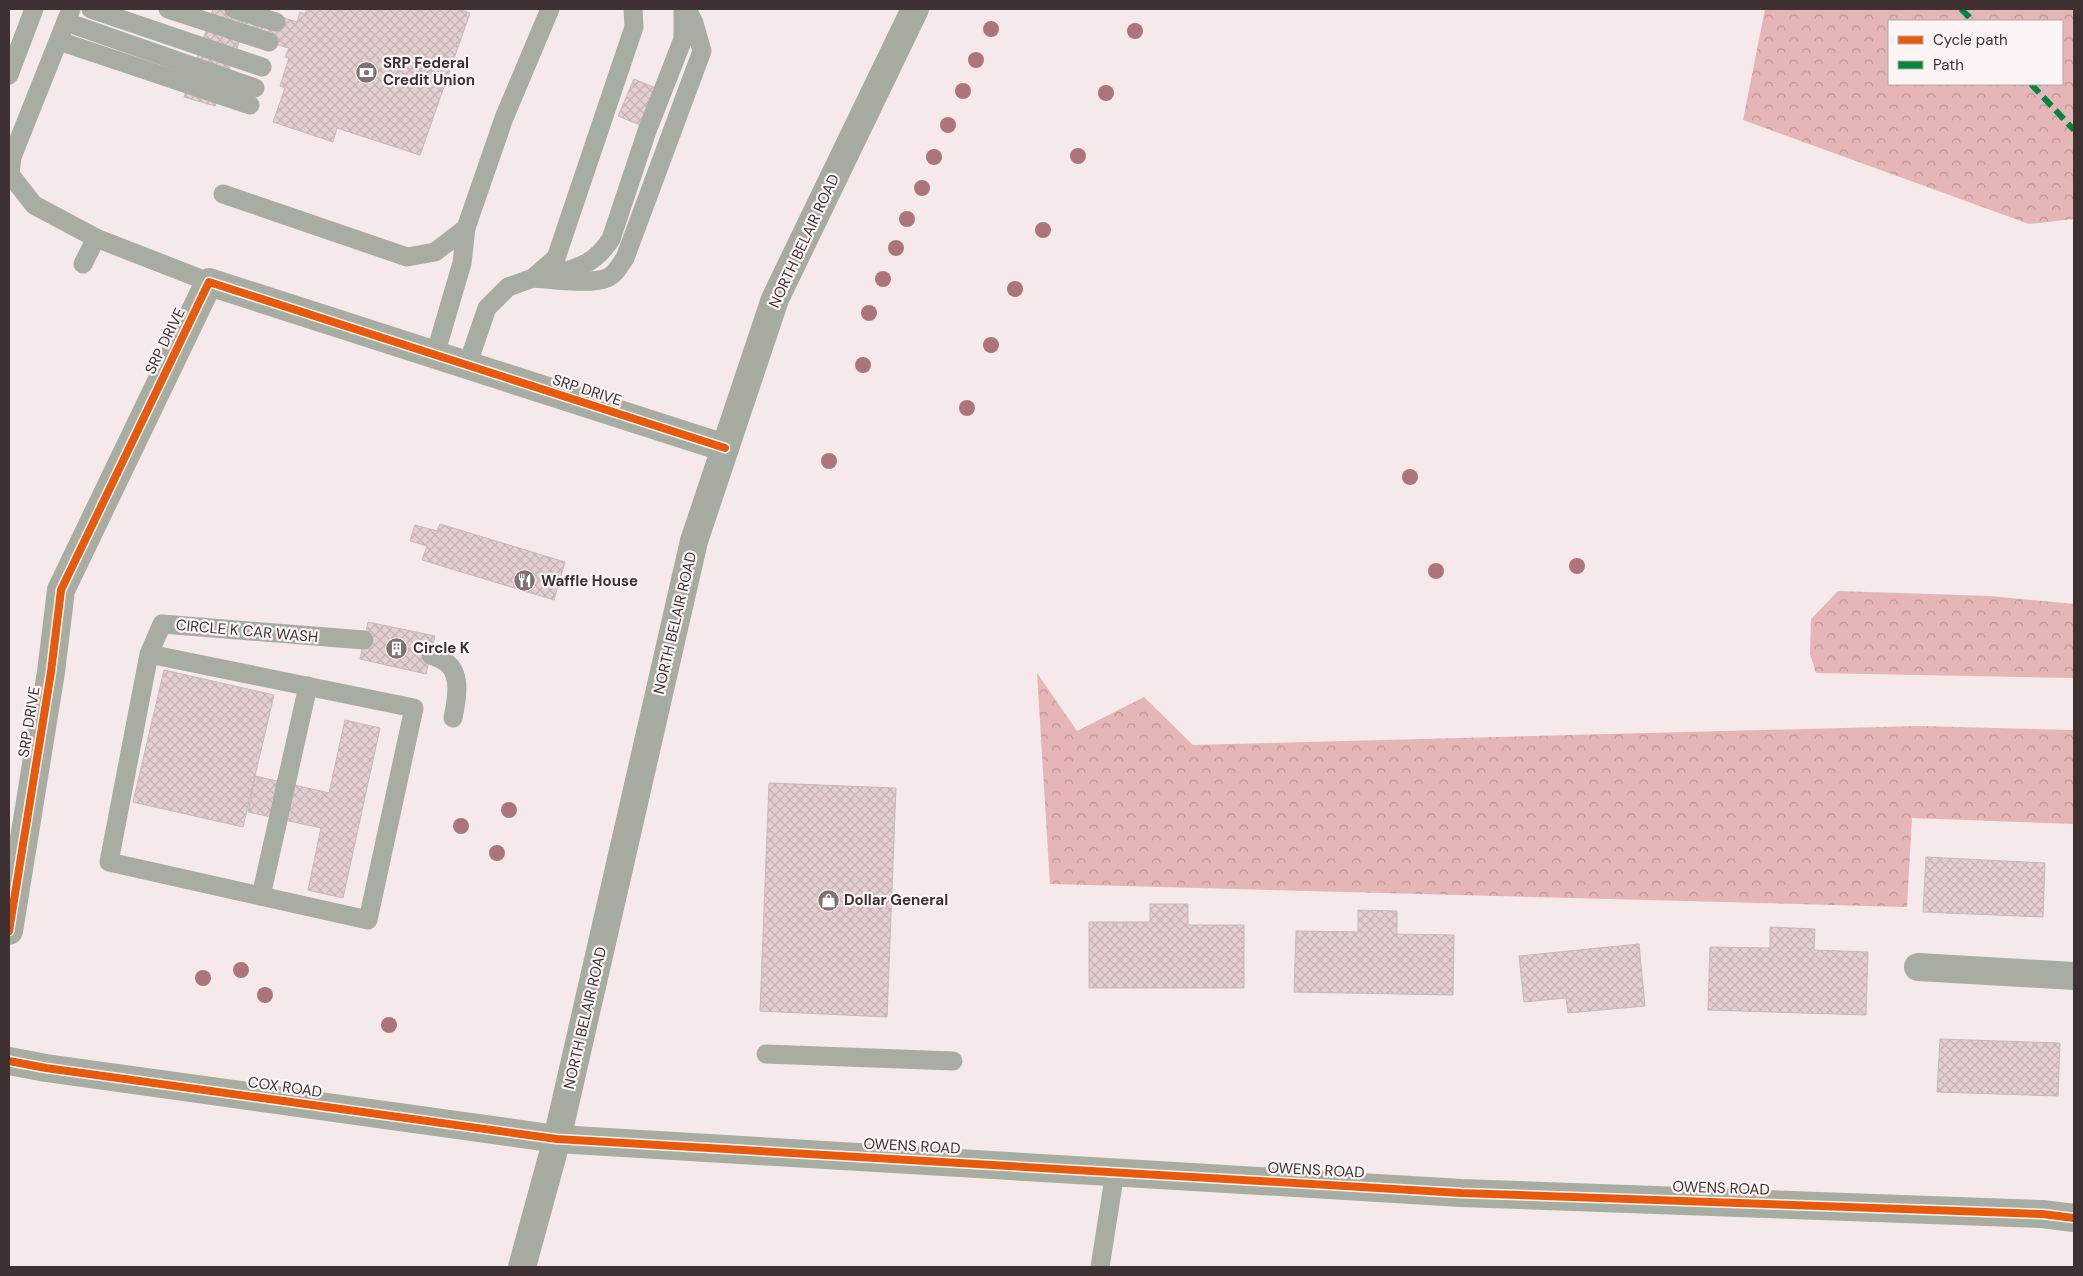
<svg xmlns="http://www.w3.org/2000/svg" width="2083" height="1276" font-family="'DM Sans',sans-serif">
  <defs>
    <pattern id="forest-crowns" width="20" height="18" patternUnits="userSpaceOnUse" patternTransform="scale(1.25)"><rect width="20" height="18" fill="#e6b5b7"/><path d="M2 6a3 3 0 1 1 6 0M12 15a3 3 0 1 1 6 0" fill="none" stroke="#bc9495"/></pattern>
    <pattern id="building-cross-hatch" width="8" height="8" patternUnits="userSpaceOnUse" patternTransform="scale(1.25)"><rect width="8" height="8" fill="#e3cfcf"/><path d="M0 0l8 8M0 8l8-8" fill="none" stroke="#c4b2b2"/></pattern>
  </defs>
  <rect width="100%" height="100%" fill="#f5e9e9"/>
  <g fill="url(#forest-crowns)" fill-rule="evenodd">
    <path d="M1765 9H2074V219L2029 224 1743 120ZM1889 21H2062V84H1889Z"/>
    <polygon points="1838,591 1990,596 2074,604 2074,678 1816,673 1810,654 1811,619"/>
    <polygon points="1037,673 1077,731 1144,697 1193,745 1918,726 2074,730 2074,824 1912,818 1907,907 1050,884"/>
  </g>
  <g fill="url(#building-cross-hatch)" stroke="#c5b9b9">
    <polygon points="213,9 257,9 297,22 300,12 305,14 307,9 457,9 470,13 420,155 337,128 333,142 273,122 285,88 280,86 289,58 285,57 289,48 242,35 215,106 184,97"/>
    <polygon points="634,79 668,93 652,130 618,116"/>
    <polygon points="440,524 565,562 554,600 422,560 427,546 410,541 415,525 437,531"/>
    <polygon points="368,622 435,636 426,674 360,659"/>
    <polygon points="164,670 274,695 243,827 133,802"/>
    <polygon points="345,720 380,728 343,898 308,890 321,828 248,812 255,776 329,793"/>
    <polygon points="769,783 896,788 887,1017 760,1011"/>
    <polygon points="1926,857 2045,863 2043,917 1923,912"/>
    <polygon points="1150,904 1188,904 1188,925 1244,925 1244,988 1089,988 1089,922 1150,922"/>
    <polygon points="1358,910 1397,911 1397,934 1454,935 1453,995 1294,992 1296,931 1358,932"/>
    <polygon points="1770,927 1815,929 1814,950 1868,952 1866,1015 1708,1010 1710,947 1770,948"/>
    <polygon points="1639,944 1645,1006 1568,1013 1566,998 1524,1002 1519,956"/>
    <polygon points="1940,1039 2060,1043 2058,1096 1937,1092"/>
  </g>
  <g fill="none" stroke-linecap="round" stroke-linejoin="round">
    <g stroke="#a7ada2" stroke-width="19">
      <polyline points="91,9 262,67"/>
      <polyline points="168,9 269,42"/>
      <polyline points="234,9 276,22"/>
      <polyline points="66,22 255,88"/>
      <polyline points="59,41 250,105"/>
      <polyline points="9,75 34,9"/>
      <polyline points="9,173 34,205 96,238 209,282"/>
      <polyline points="10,174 12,157 71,9"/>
      <polyline points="223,194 407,257 435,252 466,228"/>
      <polyline points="83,264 96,238"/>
      <path d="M554 274C581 268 596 262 611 239L647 131 683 39V11"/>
      <path d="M533 278C552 279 591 285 607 278 615 275 620 265 625 258L702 51 694 23 687 9"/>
      <polyline points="435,355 462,263 466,228 504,118 550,9"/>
      <polyline points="467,366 487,308 508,287 533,278 556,258 634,27 633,9"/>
      <polyline points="149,654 414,708 368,920 109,862 149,654 162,624 364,640"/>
      <path d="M431 655C436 657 444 660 448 664 462 676 456 703 453 718"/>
      <polyline points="261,896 308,686"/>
      <polyline points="766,1054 953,1061"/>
      <polyline points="1100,1267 1115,1172"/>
    </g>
    <g stroke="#a7ada2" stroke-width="28">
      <polyline points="9,931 51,672 61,590 209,282 725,448"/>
      <polyline points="1918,967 2074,976"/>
    </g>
    <polyline stroke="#a7ada2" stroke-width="28" points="9,1061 46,1068 557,1139 1461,1193 2042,1214 2074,1218"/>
    <polyline stroke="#a7aca2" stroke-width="28" points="522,1267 557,1139 694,541 775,299 915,9"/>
    <g stroke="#00873e" stroke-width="6" stroke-dasharray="12 6" stroke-linecap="butt">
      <polyline points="1961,9 1973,21"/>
      <polyline points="2031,84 2074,130"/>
    </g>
    <defs>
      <g id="cycleway">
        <polyline points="9,931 51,672 61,590 209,282 725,448"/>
        <polyline points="9,1061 46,1068 557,1139 1461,1193 2042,1214 2074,1218"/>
      </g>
    </defs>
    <use href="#cycleway" stroke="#fdf5f5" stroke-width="11"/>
    <use href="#cycleway" stroke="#e8590c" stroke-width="8"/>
  </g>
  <g fill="#ac747d">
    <circle cx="991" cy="29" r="8"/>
    <circle cx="1135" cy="31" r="8"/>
    <circle cx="976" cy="60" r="8"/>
    <circle cx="963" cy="91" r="8"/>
    <circle cx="1106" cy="93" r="8"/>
    <circle cx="948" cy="125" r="8"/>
    <circle cx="1078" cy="156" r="8"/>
    <circle cx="934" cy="157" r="8"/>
    <circle cx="922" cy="188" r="8"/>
    <circle cx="907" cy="219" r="8"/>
    <circle cx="1043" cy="230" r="8"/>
    <circle cx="896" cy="248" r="8"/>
    <circle cx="883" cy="279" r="8"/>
    <circle cx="1015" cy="289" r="8"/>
    <circle cx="869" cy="313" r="8"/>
    <circle cx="991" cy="345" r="8"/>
    <circle cx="863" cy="365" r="8"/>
    <circle cx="967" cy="408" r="8"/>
    <circle cx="829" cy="461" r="8"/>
    <circle cx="1410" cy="477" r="8"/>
    <circle cx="1577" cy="566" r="8"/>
    <circle cx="1436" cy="571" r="8"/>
    <circle cx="509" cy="810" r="8"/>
    <circle cx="461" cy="826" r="8"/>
    <circle cx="497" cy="853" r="8"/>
    <circle cx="241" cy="970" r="8"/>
    <circle cx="203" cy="978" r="8"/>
    <circle cx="265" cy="995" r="8"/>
    <circle cx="389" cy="1025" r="8"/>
  </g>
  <defs>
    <symbol id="bank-disc" viewBox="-11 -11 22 22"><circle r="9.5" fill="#7f7171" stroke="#fdf5f5"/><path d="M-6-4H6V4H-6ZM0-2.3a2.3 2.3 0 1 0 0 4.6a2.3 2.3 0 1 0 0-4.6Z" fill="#fff"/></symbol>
    <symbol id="restaurant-disc" viewBox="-11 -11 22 22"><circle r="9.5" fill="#7f7171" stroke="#fdf5f5"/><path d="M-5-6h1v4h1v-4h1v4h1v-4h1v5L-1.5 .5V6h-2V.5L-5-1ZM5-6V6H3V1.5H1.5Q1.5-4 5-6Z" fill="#fff"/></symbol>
    <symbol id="building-disc" viewBox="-11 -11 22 22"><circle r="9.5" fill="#7f7171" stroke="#fdf5f5"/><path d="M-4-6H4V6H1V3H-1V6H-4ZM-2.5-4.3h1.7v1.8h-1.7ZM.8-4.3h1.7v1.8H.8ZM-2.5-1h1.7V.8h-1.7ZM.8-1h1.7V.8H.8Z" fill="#fff"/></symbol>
    <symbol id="shop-disc" viewBox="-11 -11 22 22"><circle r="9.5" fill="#7f7171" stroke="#fdf5f5"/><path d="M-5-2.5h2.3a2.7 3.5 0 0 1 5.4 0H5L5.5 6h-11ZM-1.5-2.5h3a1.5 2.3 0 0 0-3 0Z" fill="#fff"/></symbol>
  </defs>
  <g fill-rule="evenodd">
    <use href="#bank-disc" x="354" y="60" width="25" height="25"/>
    <use href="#restaurant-disc" x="512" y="568" width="25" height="25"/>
    <use href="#building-disc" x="384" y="636" width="25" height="25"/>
    <use href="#shop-disc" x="816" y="888" width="25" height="25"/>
  </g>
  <g text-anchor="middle" stroke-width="4.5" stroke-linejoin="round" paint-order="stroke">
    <g font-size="15" font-weight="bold" fill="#3f3131" stroke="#fdf5f5" text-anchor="start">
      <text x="383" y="68">SRP Federal<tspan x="383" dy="17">Credit Union</tspan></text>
      <text x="541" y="586">Waffle House</text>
      <text x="413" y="653">Circle K</text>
      <text x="844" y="905">Dollar General</text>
    </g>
    <g font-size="15" fill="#3f3131" stroke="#fdf5f5">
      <text transform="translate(804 241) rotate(-65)" y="5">NORTH BELAIR ROAD</text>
      <text transform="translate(165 341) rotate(-64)" y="5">SRP DRIVE</text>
      <text transform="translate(587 390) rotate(18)" y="5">SRP DRIVE</text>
      <text transform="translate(675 623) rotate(-77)" y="5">NORTH BELAIR ROAD</text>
      <text transform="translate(247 631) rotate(5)" y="5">CIRCLE K CAR WASH</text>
      <text transform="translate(29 722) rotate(-81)" y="5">SRP DRIVE</text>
      <text transform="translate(585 1018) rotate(-77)" y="5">NORTH BELAIR ROAD</text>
      <text transform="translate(285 1087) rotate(8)" y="5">COX ROAD</text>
      <text transform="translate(912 1146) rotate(3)" y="5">OWENS ROAD</text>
      <text transform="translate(1316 1170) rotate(3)" y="5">OWENS ROAD</text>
      <text transform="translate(1721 1188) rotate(2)" y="5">OWENS ROAD</text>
    </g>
  </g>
  <rect width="2083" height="1276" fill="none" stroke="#3f3131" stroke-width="20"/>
  <rect x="1888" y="20" width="175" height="65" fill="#fdf5f5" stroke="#b1a7a7"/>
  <rect x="1898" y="36" width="25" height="8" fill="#e8590c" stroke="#b1a7a7"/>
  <text x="1933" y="45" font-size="15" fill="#3f3131">Cycle path</text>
  <rect x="1898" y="61" width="25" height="8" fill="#00873e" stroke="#b1a7a7"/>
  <text x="1933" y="70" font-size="15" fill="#3f3131">Path</text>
</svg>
